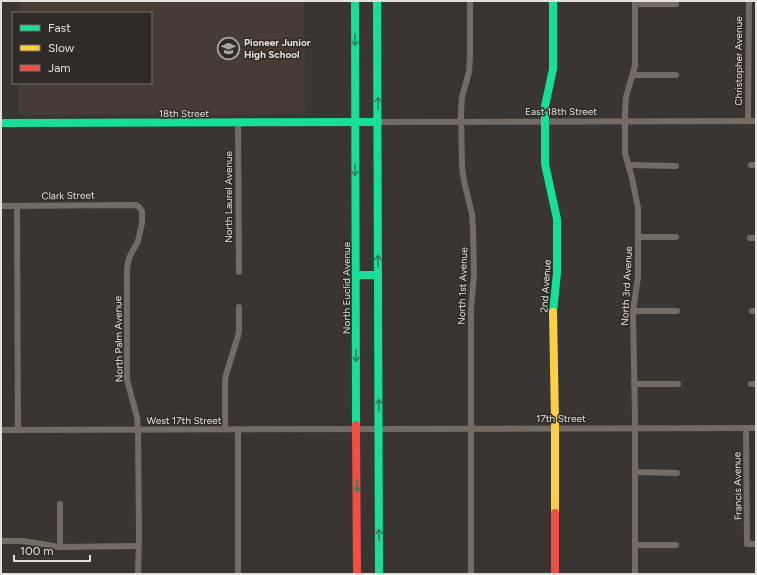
<svg xmlns="http://www.w3.org/2000/svg" width="757" height="575" font-family="Figtree,sans-serif">
  <rect width="100%" height="100%" fill="#383532"/>
  <polygon fill="#463c35" points="19,1 304,1 305,114 19,115 19,83 151,83 151,13 19,13"/>
  <g fill="none" stroke-linecap="round" stroke-linejoin="round">
    <g stroke="#746b65" stroke-width="6">
      <polyline points="470,1 470,56 469,72 462,97 461,111 462,166 464,181 472,214 473,228 474,275 471,309 471,574"/>
      <polyline points="635,1 635,66 626,97 625,111 625,153 632,178 638,208 638,277 633,311 635,417 635,574"/>
      <polyline points="635,4 676,4"/>
      <polyline points="632,75 676,75"/>
      <polyline points="748,121 749,1"/>
      <polyline points="378,122 756,121"/>
      <polyline points="238,123 239,272"/>
      <polyline points="628,165 676,166"/>
      <polyline points="751,165 756,165"/>
      <polyline points="1,206 136,205 139,207 142,211 142,223 138,241 129,258 127,269 127,380 137,417 138,430 139,537 138,574"/>
      <polyline points="17,206 18,430"/>
      <polyline points="638,237 676,237"/>
      <polyline points="750,238 756,238"/>
      <polyline points="633,311 677,311"/>
      <polyline points="752,311 756,311"/>
      <polyline points="634,384 678,384"/>
      <polyline points="751,384 756,384"/>
      <polyline points="746,428 747,544 756,544"/>
      <polyline points="225,429 225,380 226,375 237,339 239,332 239,307"/>
      <polyline points="238,429 238,574"/>
      <polyline points="1,430 756,428"/>
      <polyline points="635,472 677,473"/>
      <polyline points="60,504 60,547"/>
      <polyline points="1,541 23,541 60,547 138,546"/>
      <polyline points="635,545 676,545"/>
    </g>
    <g stroke="#16e098" stroke-width="8">
      <polyline points="355,1 356,425"/>
      <polyline points="377,1 379,574"/>
      <polyline points="553,1 553,69 545,106 545,164 557,219 557,273 553,312"/>
      <polyline points="1,123 378,122"/>
      <polyline points="356,275 378,275"/>
    </g>
    <polyline stroke="#ffcf43" stroke-width="8" points="553,312 555,421 555,513"/>
    <g stroke="#f24e42" stroke-width="8">
      <polyline points="356,425 357,574"/>
      <polyline points="555,513 555,574"/>
    </g>
  </g>
  <defs><path id="oneway-shaft" d="M-6 0H5M1.5-3L5.5 0L1.5 3" fill="none" stroke-width="1.6" stroke-linecap="round" stroke-linejoin="round"/></defs>
  <g stroke="#23865f">
    <use href="#oneway-shaft" transform="translate(355 40) rotate(90)"/>
    <use href="#oneway-shaft" transform="translate(378 103) rotate(-90)"/>
    <use href="#oneway-shaft" transform="translate(355 170) rotate(90)"/>
    <use href="#oneway-shaft" transform="translate(378 261) rotate(-90)"/>
    <use href="#oneway-shaft" transform="translate(356 356) rotate(90)"/>
    <use href="#oneway-shaft" transform="translate(379 405) rotate(-90)"/>
    <use href="#oneway-shaft" transform="translate(357 486) rotate(89)"/>
    <use href="#oneway-shaft" transform="translate(379 535) rotate(-90)"/>
  </g>
  <defs>
    <symbol id="school-ring" viewBox="-11 -11 22 22"><circle r="9.5" fill="#302b26" stroke="#a8a4a1" stroke-width="1.5"/><path d="M0-5L7-2L0 1L-7-2ZM-4 1L0 2.5L4 1V4Q0 6-4 4Z" fill="#a8a4a1"/></symbol>
  </defs>
  <g fill-rule="evenodd">
    <use href="#school-ring" x="216" y="36" width="25" height="25"/>
  </g>
  <g text-anchor="middle" stroke-width="3" stroke-linejoin="round" paint-order="stroke">
    <g font-size="10" font-weight="bold" fill="#e4e0dd" stroke="#302b26" text-anchor="start">
      <text x="244" y="46">Pioneer Junior<tspan x="244" dy="12">High School</tspan></text>
    </g>
    <g font-size="10" fill="#e4e0dd" stroke="#302b26">
      <text transform="translate(738 61) rotate(-90)" y="4">Christopher Avenue</text>
      <text x="561" y="115">East 18th Street</text>
      <text x="184" y="117">18th Street</text>
      <text transform="translate(68 195) rotate(-1)" y="4">Clark Street</text>
      <text transform="translate(228 197) rotate(-90)" y="4">North Laurel Avenue</text>
      <text transform="translate(462 286) rotate(-88)" y="4">North 1st Avenue</text>
      <text transform="translate(545 286) rotate(-86)" y="4">2nd Avenue</text>
      <text transform="translate(626 286) rotate(-87)" y="4">North 3rd Avenue</text>
      <text transform="translate(346 288) rotate(-90)" y="4">North Euclid Avenue</text>
      <text transform="translate(118 339) rotate(-91)" y="4">North Palm Avenue</text>
      <text x="561" y="422">17th Street</text>
      <text x="184" y="424">West 17th Street</text>
      <text transform="translate(737 486) rotate(-91)" y="4">Francis Avenue</text>
    </g>
  </g>
  <rect width="757" height="575" fill="none" stroke="#e4e0dd" stroke-width="4"/>
  <rect x="12" y="12" width="140" height="72" fill="#302b26" stroke="#78736f"/>
  <rect x="20" y="25" width="20" height="6" fill="#16e098" stroke="#78736f"/>
  <text x="48" y="32" font-size="12" fill="#e4e0dd">Fast</text>
  <rect x="20" y="45" width="20" height="6" fill="#ffcf43" stroke="#78736f"/>
  <text x="48" y="52" font-size="12" fill="#e4e0dd">Slow</text>
  <rect x="20" y="65" width="20" height="6" fill="#f24e42" stroke="#78736f"/>
  <text x="48" y="72" font-size="12" fill="#e4e0dd">Jam</text>
  <path d="M14 555v6h76v-6" fill="none" stroke="#e4e0dd" stroke-width="2"/>
  <text x="20" y="555" font-size="12" fill="#e4e0dd" stroke="#302b26" stroke-width="3" paint-order="stroke">100 m</text>
</svg>
